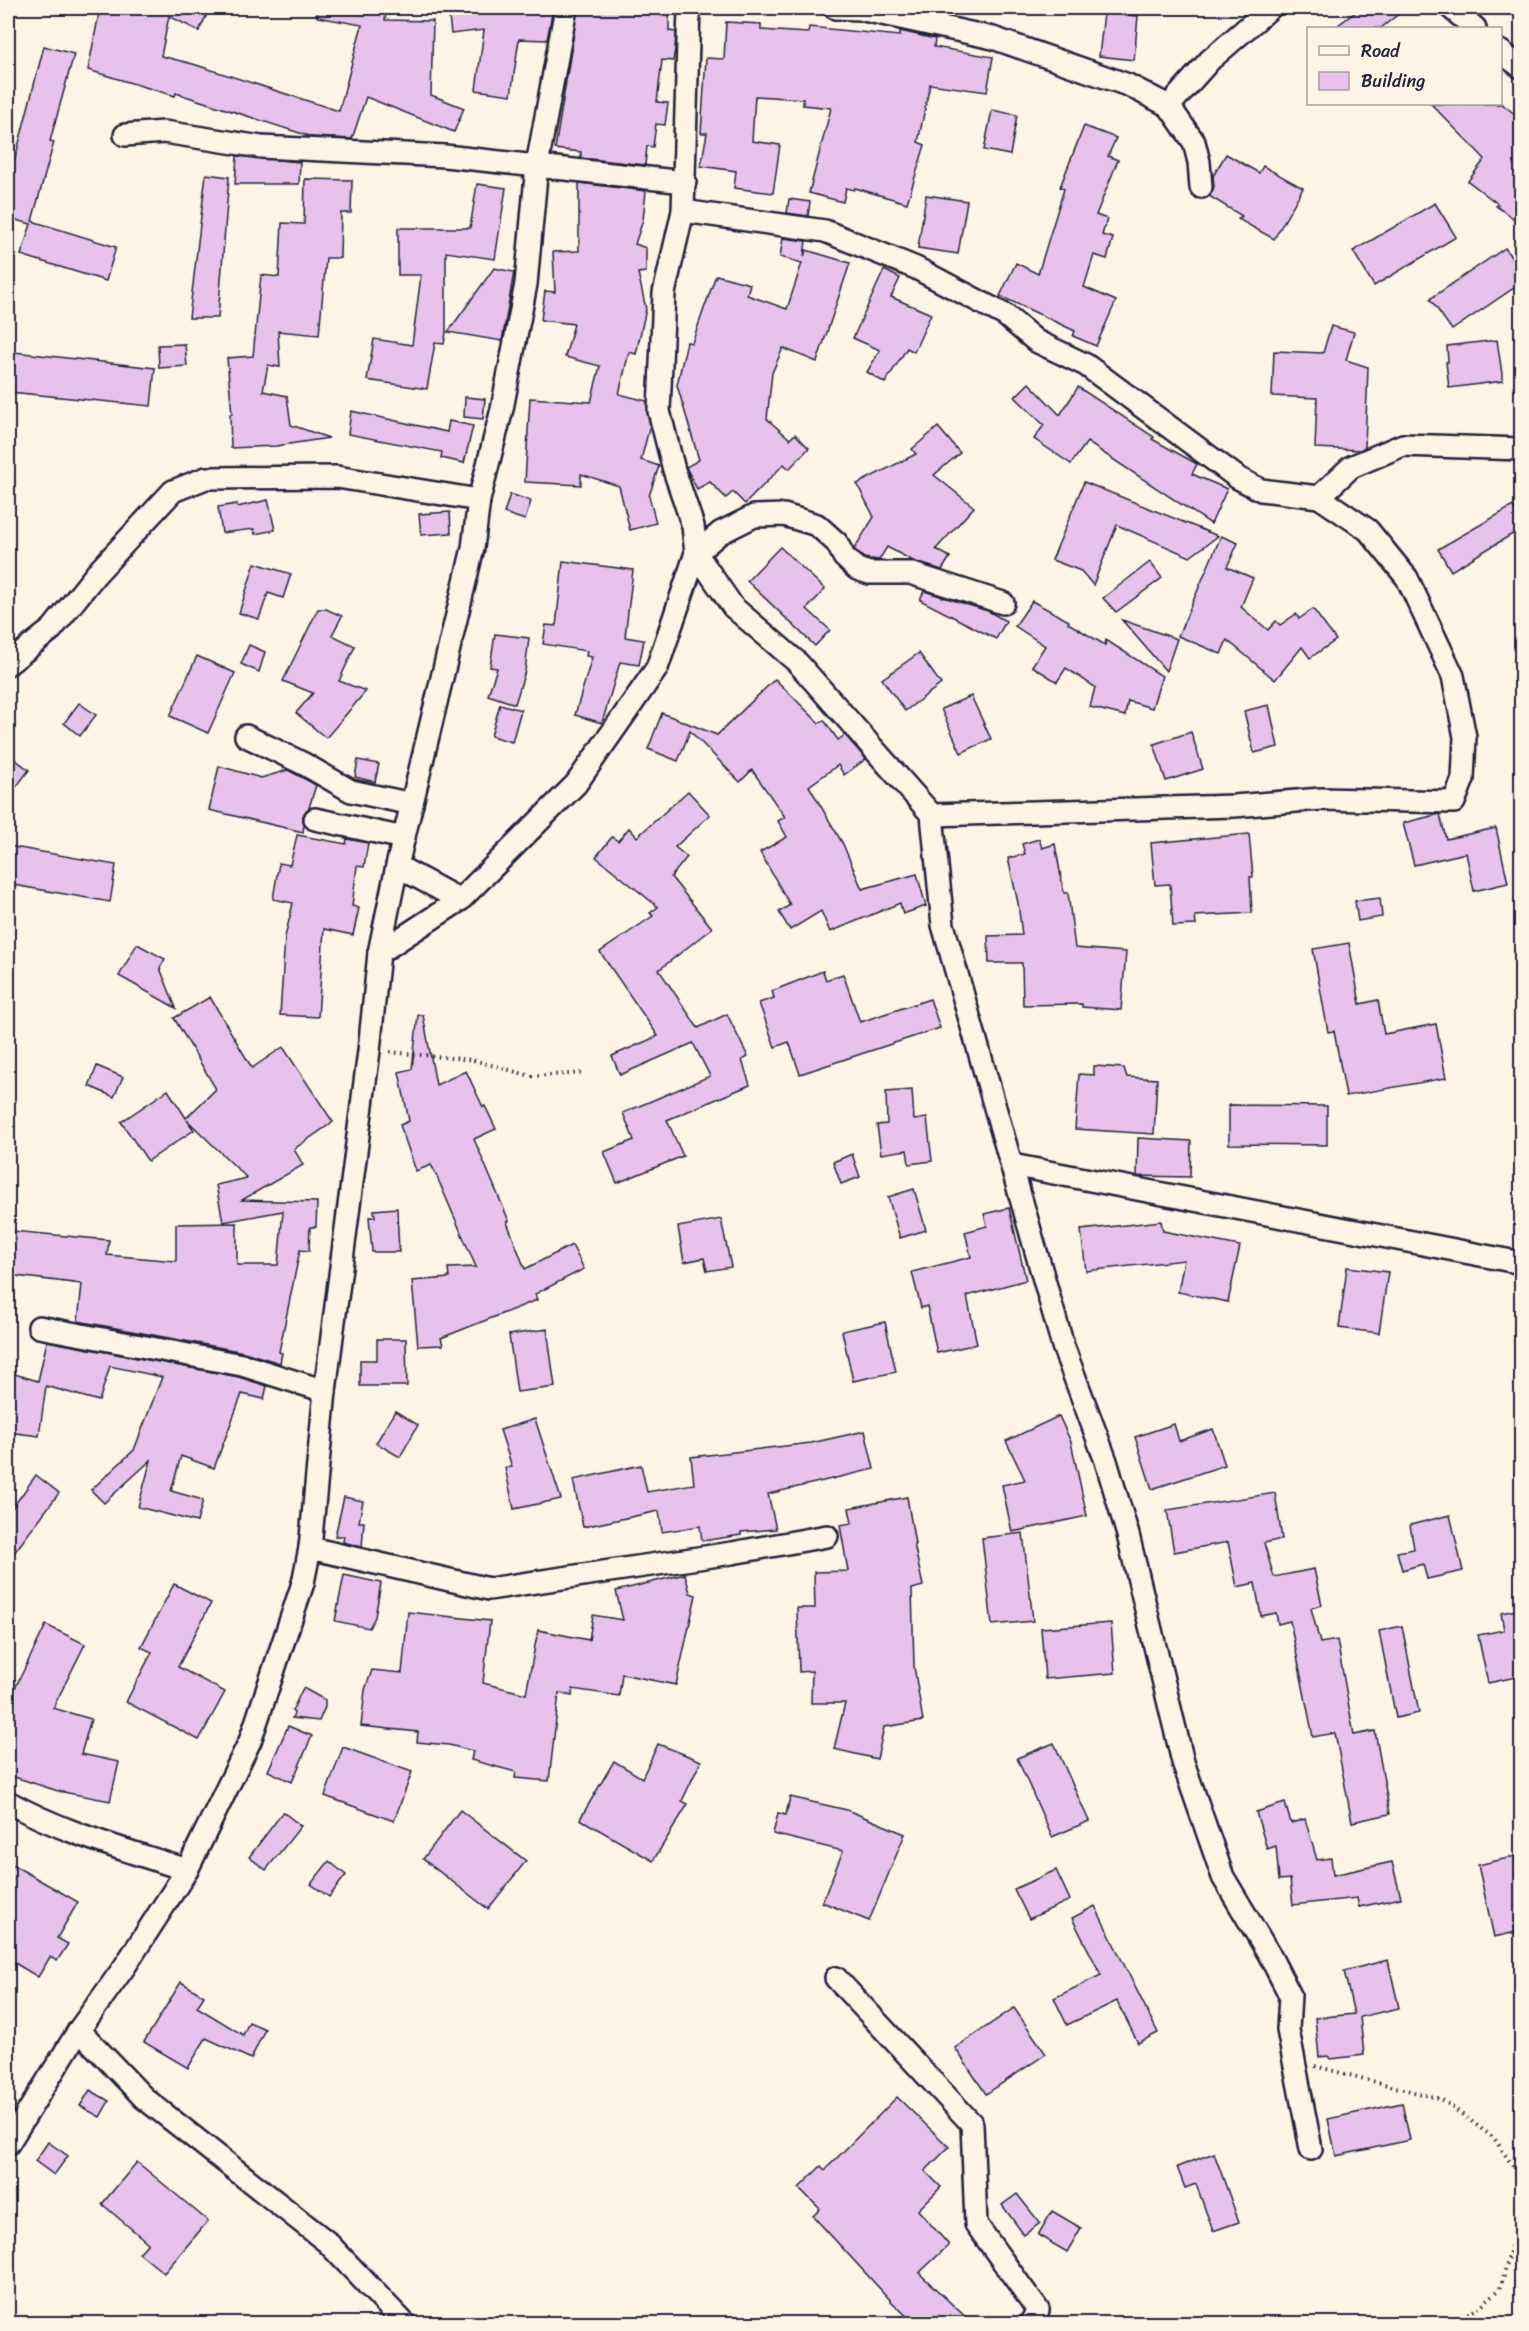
<svg xmlns="http://www.w3.org/2000/svg" width="1529" height="2331" font-family="Sriracha,sans-serif">
  <rect width="100%" height="100%" fill="#fcf5e5"/>
  <filter id="ink" filterUnits="userSpaceOnUse"><feTurbulence type="fractalNoise" baseFrequency=".0167" numOctaves="2"/><feDisplacementMap in="SourceGraphic" scale="12" xChannelSelector="R" yChannelSelector="G"/><feConvolveMatrix kernelMatrix="1 2 1 2 8 2 1 2 1" color-interpolation-filters="sRGB"/></filter>
  <g filter="url(#ink)">
    <g fill="#e7c2ec" stroke="#22223b" stroke-width="1.5">
      <polygon points="100,8 210,8 199,31 169,16 161,56 193,64 339,111 362,25 317,17 318,8 387,8 385,20 433,21 431,95 464,108 454,132 366,97 352,139 312,137 176,93 175,96 88,70"/>
      <polygon points="448,8 481,8 482,13 516,13 516,8 553,8 547,40 519,39 511,95 476,90 484,30 451,34"/>
      <polygon points="578,8 669,8 669,31 676,32 675,49 673,61 662,60 657,102 668,103 665,125 656,124 653,147 647,146 645,165 581,158 581,152 555,149"/>
      <polygon points="1361,8 1406,8 1381,28 1334,28"/>
      <polygon points="1104,13 1138,16 1134,60 1099,56"/>
      <polygon points="726,22 761,24 761,30 808,33 809,27 900,36 900,31 935,39 934,47 993,57 987,92 930,84 918,142 925,145 907,203 855,188 854,190 846,188 843,202 809,193 831,108 803,105 803,99 755,96 752,141 780,145 773,193 734,188 736,171 701,166 707,133 701,133 706,58 724,59"/>
      <polygon points="44,46 74,54 50,141 54,142 32,221 116,247 106,281 21,255 31,224 8,218 8,186"/>
      <polygon points="1431,104 1502,104 1521,119 1521,224 1496,206 1498,204 1468,181 1485,159"/>
      <polygon points="992,110 1017,115 1010,155 984,150"/>
      <polygon points="1084,126 1116,138 1108,156 1118,160 1096,215 1107,219 1102,235 1113,238 1107,259 1094,255 1084,287 1116,301 1096,346 1073,336 1075,331 1000,296 1016,263 1038,274 1064,189 1060,187"/>
      <polygon points="1226,154 1259,173 1263,166 1303,188 1274,239 1238,219 1242,216 1209,196 1214,187 1213,176"/>
      <polygon points="237,156 300,162 299,184 235,184"/>
      <polygon points="206,174 229,177 218,318 189,318"/>
      <polygon points="305,179 352,180 351,213 341,213 340,258 326,258 319,335 278,331 280,367 268,365 263,391 287,396 291,425 329,438 276,446 231,448 230,414 232,414 227,358 253,356 261,275 279,277 282,223 304,224"/>
      <polygon points="579,183 646,191 643,220 635,244 646,248 646,272 638,273 646,309 636,354 629,352 619,394 647,401 650,425 641,460 659,466 649,496 656,523 630,530 619,486 581,474 581,485 525,482 530,398 591,402 600,366 565,357 574,324 541,320 545,291 555,292 553,252 579,251"/>
      <polygon points="477,184 506,188 495,259 446,252 446,333 444,344 435,343 427,389 367,380 374,339 412,345 421,275 398,275 398,228 470,228"/>
      <polygon points="926,195 967,201 958,254 918,248"/>
      <polygon points="789,199 810,202 808,216 787,213"/>
      <polygon points="1435,203 1456,237 1374,286 1353,251"/>
      <polygon points="783,238 806,241 804,257 806,250 850,263 817,362 783,348 772,373 767,419 790,439 795,434 809,448 789,469 784,464 745,504 733,492 726,498 710,482 697,489 686,467 699,460 677,385 687,342 692,343 716,275 750,284 747,295 787,309 802,263 780,257"/>
      <polygon points="1505,248 1521,272 1521,283 1452,330 1430,299"/>
      <polygon points="494,268 514,272 502,341 448,332"/>
      <polygon points="884,270 900,278 891,297 931,314 914,352 907,348 885,383 867,372 880,350 853,338"/>
      <polygon points="1331,326 1354,332 1346,360 1368,367 1365,447 1360,450 1315,448 1317,398 1272,396 1274,351 1323,353"/>
      <polygon points="1497,340 1503,381 1449,388 1446,362 1448,362 1447,346"/>
      <polygon points="185,344 187,366 159,368 158,345"/>
      <polygon points="14,352 155,368 151,406 10,392"/>
      <polygon points="1029,383 1060,415 1078,387 1154,437 1152,439 1197,464 1192,474 1227,489 1211,524 1087,442 1071,464 1034,439 1044,425 1015,397"/>
      <polygon points="465,397 485,399 483,419 464,417"/>
      <polygon points="351,411 447,432 449,421 473,426 464,463 441,458 442,452 348,434"/>
      <polygon points="938,427 960,453 934,475 974,507 936,549 950,557 942,570 913,561 887,547 879,560 864,558 854,549 874,517 857,484 916,454 912,449"/>
      <polygon points="1084,482 1218,536 1190,557 1117,525 1093,585 1081,571 1052,560"/>
      <polygon points="510,494 531,501 525,520 504,513"/>
      <polygon points="268,500 275,530 255,534 254,529 222,533 218,507 237,504 237,507"/>
      <polygon points="1513,506 1521,521 1521,529 1451,571 1438,549"/>
      <polygon points="450,512 451,533 421,535 419,514"/>
      <polygon points="1221,536 1238,543 1227,567 1253,578 1241,607 1268,630 1276,621 1280,625 1296,614 1299,619 1313,609 1336,640 1310,658 1302,647 1275,680 1227,640 1221,654 1178,636"/>
      <polygon points="780,547 825,589 807,609 830,630 815,646 747,581"/>
      <polygon points="563,561 633,570 625,637 644,640 639,665 620,662 602,723 575,715 592,657 586,656 587,651 543,644 546,625 556,626"/>
      <polygon points="1150,562 1162,578 1116,612 1103,598"/>
      <polygon points="255,563 291,574 283,598 268,593 259,619 239,613"/>
      <polygon points="924,591 988,611 1006,621 996,639 920,600"/>
      <polygon points="1032,601 1069,621 1068,623 1105,645 1106,640 1162,676 1152,708 1128,701 1125,716 1090,707 1095,687 1066,668 1057,682 1032,666 1045,646 1015,626"/>
      <polygon points="318,609 326,609 342,616 332,635 355,646 339,681 366,691 326,738 296,713 313,693 283,681"/>
      <polygon points="1122,620 1177,639 1166,671"/>
      <polygon points="495,634 529,638 525,671 515,704 488,695 497,668 490,667"/>
      <polygon points="249,645 265,652 259,672 241,664"/>
      <polygon points="919,653 941,684 905,711 882,679"/>
      <polygon points="197,656 235,673 208,733 170,716"/>
      <polygon points="775,679 819,723 824,720 838,740 845,735 866,759 844,775 838,765 809,786 843,844 862,889 917,874 926,906 903,914 900,903 830,932 821,911 790,930 779,912 790,905 760,852 787,837 778,821 785,817 752,770 740,782 690,731 678,761 648,749 662,713 717,735"/>
      <polygon points="971,696 991,739 961,753 941,709"/>
      <polygon points="79,703 96,715 80,736 64,723"/>
      <polygon points="500,704 521,710 512,742 491,736"/>
      <polygon points="1269,705 1278,747 1254,753 1244,711"/>
      <polygon points="1191,732 1203,769 1166,781 1154,744"/>
      <polygon points="8,754 29,770 8,798"/>
      <polygon points="358,760 379,764 375,782 355,777"/>
      <polygon points="219,766 261,778 288,770 316,785 309,808 303,816 304,825 303,832 209,810"/>
      <polygon points="688,791 710,815 675,847 687,857 671,877 712,928 659,970 698,1028 727,1014 748,1057 742,1060 750,1085 667,1120 683,1156 617,1183 604,1152 634,1140 623,1113 710,1076 693,1043 620,1075 612,1056 658,1036 600,952 653,916 650,913 658,907 596,857 612,837 618,841 629,828 637,837"/>
      <polygon points="1440,814 1446,839 1496,828 1508,883 1474,891 1466,853 1414,865 1403,823"/>
      <polygon points="1249,834 1253,877 1250,877 1252,913 1195,916 1196,925 1173,926 1170,884 1155,885 1151,843"/>
      <polygon points="297,835 346,844 347,839 368,843 364,867 357,866 352,906 359,908 353,935 324,929 318,1017 280,1015 285,937 293,903 273,899 279,863 290,865"/>
      <polygon points="1039,839 1042,848 1055,844 1064,893 1068,893 1075,948 1126,952 1121,1010 1082,1007 1082,1004 1023,1005 1022,963 989,963 988,936 1022,935 1018,903 1008,858 1025,854 1022,844"/>
      <polygon points="8,846 116,865 110,902 8,884"/>
      <polygon points="1380,898 1382,917 1358,921 1355,901"/>
      <polygon points="1349,943 1360,1004 1378,1000 1384,1034 1436,1024 1446,1078 1346,1096 1334,1031 1328,1032 1313,949"/>
      <polygon points="137,944 165,959 160,968 176,1008 119,976"/>
      <polygon points="823,971 826,980 843,974 860,1022 930,999 940,1028 800,1074 789,1042 775,1047 759,1003 774,998 772,991"/>
      <polygon points="210,997 252,1068 283,1047 333,1122 294,1149 303,1165 242,1200 317,1202 316,1227 310,1227 309,1251 300,1250 279,1352 282,1353 280,1363 244,1352 78,1321 82,1284 8,1275 12,1231 109,1240 107,1255 176,1261 176,1224 237,1223 237,1265 278,1265 283,1211 223,1222 216,1185 247,1178 187,1120 194,1130 148,1161 121,1122 168,1090 186,1118 216,1089 174,1018"/>
      <polygon points="418,1015 423,1015 436,1085 466,1071 483,1107 485,1106 496,1129 474,1139 509,1221 507,1222 525,1269 572,1245 584,1269 535,1294 537,1300 441,1338 443,1345 418,1346 412,1281 449,1278 448,1268 476,1267 434,1170 431,1165 416,1171 400,1125 409,1121 399,1072 412,1069"/>
      <polygon points="97,1066 123,1077 114,1097 89,1086"/>
      <polygon points="1094,1066 1124,1068 1127,1077 1157,1079 1154,1134 1075,1129 1079,1074 1094,1075"/>
      <polygon points="912,1090 914,1120 927,1118 932,1161 909,1164 907,1150 881,1154 877,1125 887,1124 886,1092"/>
      <polygon points="1229,1105 1327,1106 1327,1145 1229,1144"/>
      <polygon points="1138,1138 1191,1141 1190,1177 1137,1176"/>
      <polygon points="852,1154 860,1177 841,1184 833,1162"/>
      <polygon points="914,1189 926,1230 900,1238 888,1197"/>
      <polygon points="397,1208 399,1252 372,1252 369,1217 375,1217 374,1210"/>
      <polygon points="1009,1208 1026,1280 967,1296 977,1344 937,1353 927,1306 921,1308 912,1272 971,1257 965,1232 987,1226 984,1214"/>
      <polygon points="721,1219 731,1267 707,1271 704,1258 684,1262 678,1227"/>
      <polygon points="1161,1221 1163,1231 1240,1246 1228,1302 1178,1292 1184,1260 1086,1271 1081,1230"/>
      <polygon points="1347,1267 1388,1272 1379,1333 1339,1328"/>
      <polygon points="885,1322 896,1372 853,1381 842,1331"/>
      <polygon points="547,1329 555,1387 517,1392 509,1335"/>
      <polygon points="377,1339 406,1339 407,1386 360,1386 360,1360 377,1360"/>
      <polygon points="47,1341 239,1377 267,1386 264,1399 242,1394 214,1468 181,1456 171,1491 203,1500 197,1522 138,1507 151,1460 104,1503 91,1490 134,1450 162,1377 110,1366 99,1401 46,1386 39,1436 8,1432 8,1372 38,1381"/>
      <polygon points="395,1411 418,1425 400,1457 376,1443"/>
      <polygon points="1059,1416 1071,1442 1087,1516 1012,1532 1002,1485 1025,1480 1006,1441"/>
      <polygon points="535,1419 561,1499 514,1509 505,1468 512,1467 500,1430"/>
      <polygon points="1174,1424 1179,1441 1213,1429 1225,1465 1152,1489 1135,1437"/>
      <polygon points="865,1431 874,1469 768,1494 776,1529 741,1532 741,1535 702,1541 700,1526 662,1532 659,1511 583,1527 573,1480 641,1465 647,1492 694,1484 691,1457 811,1443"/>
      <polygon points="36,1475 59,1493 8,1561 8,1514"/>
      <polygon points="1275,1493 1282,1539 1264,1543 1274,1577 1314,1569 1322,1605 1311,1608 1320,1643 1337,1640 1354,1735 1375,1731 1390,1814 1352,1822 1335,1733 1313,1737 1290,1621 1278,1624 1276,1613 1261,1616 1255,1583 1237,1587 1228,1542 1174,1552 1167,1510"/>
      <polygon points="344,1497 363,1501 359,1522 364,1522 362,1547 343,1542 344,1536 335,1536"/>
      <polygon points="907,1497 915,1544 914,1544 923,1586 912,1589 914,1666 923,1721 884,1727 877,1759 834,1749 845,1703 811,1703 812,1671 799,1672 797,1608 815,1608 814,1572 848,1571 840,1525 852,1523 849,1508"/>
      <polygon points="1450,1515 1463,1571 1427,1579 1423,1564 1402,1570 1397,1552 1414,1549 1410,1525"/>
      <polygon points="1023,1533 1033,1621 992,1625 982,1538"/>
      <polygon points="685,1574 690,1593 696,1595 676,1685 622,1674 619,1696 573,1689 572,1696 559,1693 549,1781 515,1778 516,1772 471,1760 473,1751 449,1745 417,1742 418,1732 361,1726 365,1690 372,1670 402,1673 408,1612 490,1621 483,1683 526,1694 538,1630 589,1640 593,1615 623,1620 616,1591"/>
      <polygon points="344,1575 381,1583 375,1617 369,1628 335,1621"/>
      <polygon points="174,1584 211,1603 178,1667 225,1692 199,1740 126,1702 152,1652 141,1647"/>
      <polygon points="1521,1609 1521,1676 1488,1683 1478,1635 1504,1630 1501,1613"/>
      <polygon points="1111,1623 1115,1673 1045,1679 1041,1628"/>
      <polygon points="46,1625 85,1644 53,1708 91,1719 81,1754 119,1762 110,1801 58,1791 8,1775 8,1684 15,1688"/>
      <polygon points="1402,1626 1419,1713 1396,1718 1379,1631"/>
      <polygon points="303,1688 325,1700 325,1707 319,1721 292,1718 294,1713 292,1711"/>
      <polygon points="288,1726 312,1736 292,1782 268,1771"/>
      <polygon points="1054,1743 1089,1821 1052,1837 1017,1758"/>
      <polygon points="658,1744 701,1761 682,1801 688,1804 653,1861 580,1819 614,1761 642,1778"/>
      <polygon points="343,1747 412,1772 394,1821 325,1796"/>
      <polygon points="790,1797 847,1810 905,1834 869,1921 822,1902 843,1851 773,1834 778,1813 786,1815"/>
      <polygon points="1285,1803 1291,1823 1305,1819 1317,1860 1331,1858 1333,1875 1392,1862 1401,1898 1359,1907 1357,1898 1293,1905 1290,1879 1279,1880 1276,1846 1267,1849 1256,1812"/>
      <polygon points="460,1810 526,1861 488,1909 423,1859"/>
      <polygon points="283,1812 301,1826 266,1870 249,1857"/>
      <polygon points="1521,1855 1521,1931 1494,1937 1478,1865"/>
      <polygon points="329,1861 346,1875 329,1897 311,1884"/>
      <polygon points="8,1862 78,1902 57,1938 68,1944 57,1961 50,1957 38,1977 8,1959"/>
      <polygon points="1056,1870 1070,1900 1029,1919 1014,1889"/>
      <polygon points="1095,1906 1158,2033 1138,2043 1117,2001 1067,2025 1054,1998 1101,1975 1072,1918"/>
      <polygon points="1388,1960 1399,2008 1360,2017 1364,2055 1331,2059 1329,2056 1319,2057 1315,2018 1354,2014 1344,1971"/>
      <polygon points="181,1982 204,1996 197,2007 243,2035 249,2022 265,2029 251,2059 206,2038 188,2068 144,2042"/>
      <polygon points="1014,2008 1046,2054 986,2094 955,2048"/>
      <polygon points="90,2090 109,2101 100,2117 80,2106"/>
      <polygon points="897,2097 949,2147 925,2171 941,2187 918,2210 949,2245 919,2273 973,2324 915,2324 893,2303 813,2216 820,2209 799,2188 821,2166 825,2170"/>
      <polygon points="1402,2103 1410,2140 1336,2156 1328,2119"/>
      <polygon points="48,2142 68,2156 54,2175 35,2161"/>
      <polygon points="1214,2153 1239,2222 1213,2231 1196,2184 1185,2188 1177,2167"/>
      <polygon points="137,2162 208,2221 164,2273 139,2253 148,2243 102,2204"/>
      <polygon points="1017,2194 1040,2223 1024,2235 1002,2205"/>
      <polygon points="1052,2211 1081,2228 1067,2252 1038,2235"/>
    </g>
    <g fill="none" stroke-linecap="round" stroke-linejoin="round">
      <defs>
        <g id="street">
          <polyline points="689,8 683,211 664,293 659,411 674,470 693,526 696,553 733,607 797,662 932,815 943,925 1063,1346 1106,1461 1128,1535 1183,1762 1223,1877 1269,1954 1290,1995 1288,2030 1311,2149"/>
          <polyline points="835,8 859,9 993,38 1128,85 1169,106 1194,142 1199,162 1201,187"/>
          <polyline points="1451,8 1475,28"/>
          <polyline points="1500,51 1522,68"/>
          <polyline points="1169,106 1210,60 1270,8"/>
          <polyline points="125,135 164,132 261,147 445,156 685,182"/>
          <polyline points="683,211 825,231 916,268 1005,315 1036,341 1086,365 1238,478 1261,490 1319,497 1368,530 1407,578 1453,676 1465,737 1463,779 1454,802 1321,799 1234,806 932,815"/>
          <polyline points="1319,497 1351,467 1403,445 1522,449"/>
          <polyline points="8,664 52,629 96,574 173,491 206,478 337,477 479,500"/>
          <polyline points="246,736 304,764 351,791 412,804"/>
          <polyline points="315,819 404,838"/>
          <polyline points="397,866 460,900"/>
          <polyline points="379,953 460,900 576,784 657,668 696,553 720,533 754,516 784,515 817,525 837,543 844,557 857,569 869,573 910,573 1003,603"/>
          <polyline points="1012,1165 1522,1263"/>
          <polyline points="39,1327 242,1365 325,1391"/>
          <polyline points="310,1548 489,1589 732,1553 827,1536"/>
          <path d="M8 1802C64 1833 126 1850 187 1870"/>
          <polyline points="836,1978 972,2124 976,2224 1038,2310 1030,2324"/>
          <polyline points="79,2030 144,2098 327,2242 405,2324"/>
          <polyline points="8,2144 79,2030 125,1966 187,1870 250,1741 303,1583 310,1548 325,1391 369,1051 379,953 397,866 473,548 479,500 502,409 526,284 537,165 566,8"/>
        </g>
      </defs>
      <use href="#street" stroke="#22223b" stroke-width="26"/>
      <g stroke="#22223b" stroke-width="4" stroke-dasharray="1.5 4.5" stroke-linecap="butt">
        <polyline points="390,1052 473,1060 531,1076 585,1073"/>
        <polyline points="1315,2066 1441,2099 1494,2138 1522,2180"/>
        <polyline points="1446,2324 1477,2309 1500,2289 1522,2208"/>
      </g>
      <use href="#street" stroke="#fcf5e5" stroke-width="21"/>
    </g>
  </g>
  <rect width="1529" height="2331" fill="none" stroke="#fcf5e5" stroke-width="30"/>
  <rect x="15" y="15" width="1499" height="2301" fill="none" stroke="#22223b" stroke-width="2" filter="url(#ink)"/>
  <rect x="1307" y="27" width="195" height="78" fill="#fcf5e5" stroke="#a5a1a1" stroke-width="1.5"/>
  <rect x="1319" y="46" width="30" height="9" fill="#fcf5e5" stroke="#a5a1a1" stroke-width="1.5"/>
  <text x="1361" y="57" font-size="18" fill="#22223b">Road</text>
  <rect x="1319" y="72" width="30" height="18" fill="#e7c2ec" stroke="#a5a1a1" stroke-width="1.5"/>
  <text x="1361" y="87" font-size="18" fill="#22223b">Building</text>
</svg>
